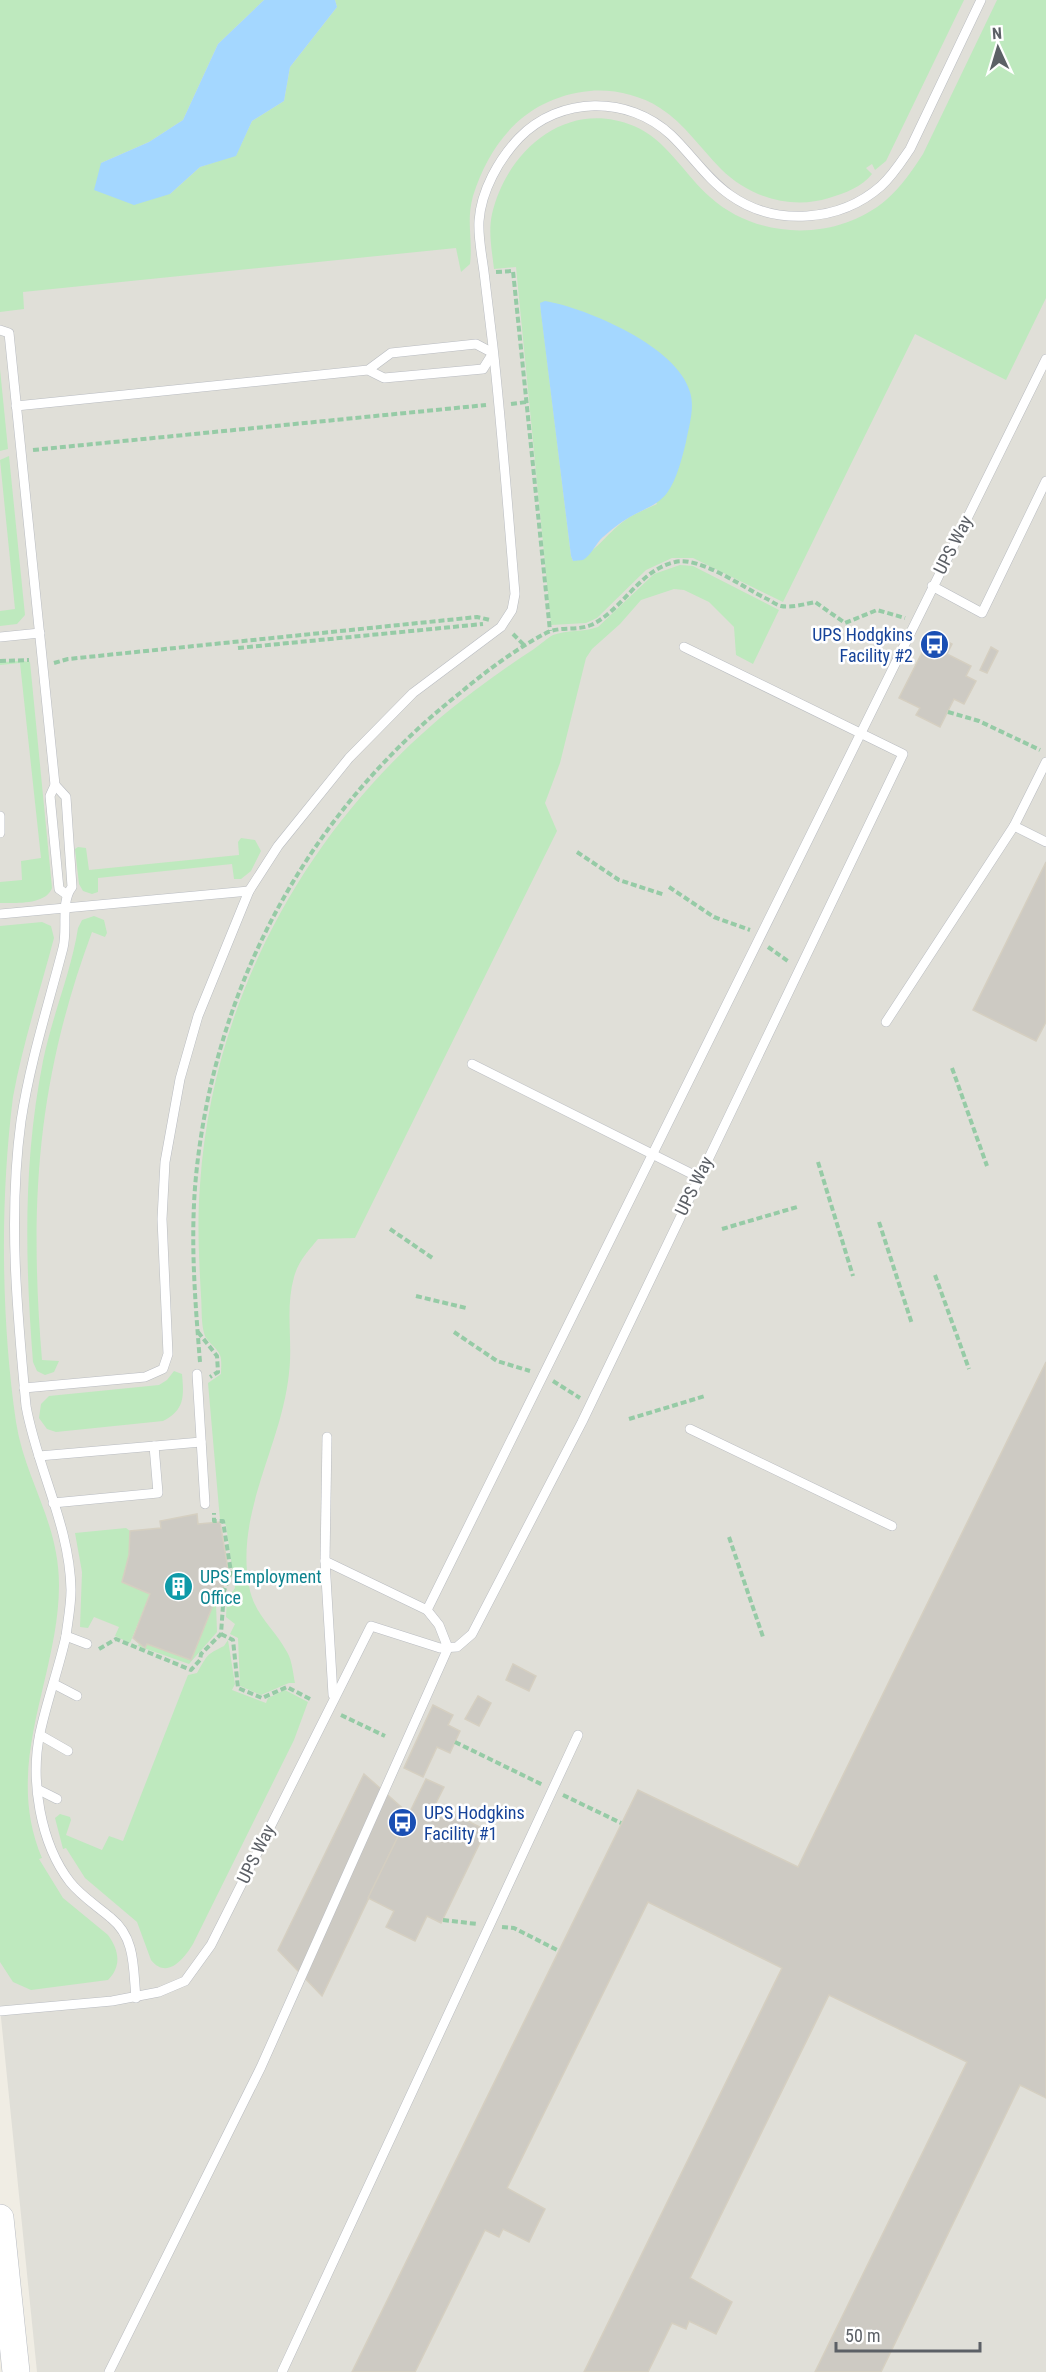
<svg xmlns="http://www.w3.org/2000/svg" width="1046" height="2372" font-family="'Roboto Condensed',sans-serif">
  <rect width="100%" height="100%" fill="#f0ede4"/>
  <polygon fill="#e0dfd8" points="0,0 1046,0 1046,2372 37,2372 0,2008"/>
  <g fill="#bee9be" fill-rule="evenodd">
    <path d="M0 0H264L218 44 183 120 149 142 101 163 170 194 200 167 236 155 252 121 284 101 290 67 337 7 335 0H964L886 161 875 170 872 164 866 168 872 174C862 187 845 193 829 198 791 210 749 197 721 169 700 148 685 124 660 108 640 95 613 89 590 91 528 97 491 139 473 196 466 221 473 240 470 264L461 272 456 248 23 292 24 309 0 312Z"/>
    <path d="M997 0H1046V298L1006 380 915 334 783 602 693 558H672L646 570 597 618 586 623 551 625 516 267 494 269C492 251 488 232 492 214 507 150 567 98 634 126 666 139 685 175 710 197 757 240 837 242 886 200 901 187 912 171 923 154ZM540 303 657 504C646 509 633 514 624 521 606 534 594 555 573 561L571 556Z"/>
    <polygon points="0,369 8,449 0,451"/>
    <polygon points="9,456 25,615 17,624 0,626 0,611 15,609 0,460"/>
    <path d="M680 565 693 566 779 610 753 664 736 655 734 627 709 602 684 590 674 589 641 600 620 624 592 649 586 658 560 763 545 803 557 831 355 1238 318 1239C308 1251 298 1262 294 1277 285 1309 293 1341 289 1373 282 1445 235 1512 249 1586 254 1615 274 1628 287 1652 292 1660 293 1673 295 1683H289L261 1695 240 1686 238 1638 230 1634 235 1624 226 1617 227 1599 235 1588 226 1525 220 1520 208 1383 221 1374C221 1369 222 1360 220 1355 217 1347 206 1342 204 1333 201 1322 202 1308 201 1296 199 1260 197 1222 200 1185 213 989 317 808 474 691 494 676 514 662 534 649 540 645 547 638 553 635 567 630 584 632 598 627L654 574Z"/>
    <path d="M21 661 30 662 52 888C46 905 15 903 0 903V882L22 880 21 861 41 858 20 663 0 665V662Z"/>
    <polygon points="241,838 255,840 261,851 251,871 241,879 234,879 232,864 98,878 98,892 92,894 83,891 79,884 75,849 78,847 86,848 89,870 239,855 238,842"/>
    <path d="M94 916 104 920 107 933 105 937 92 932C37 1080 29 1204 42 1360L59 1361 54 1372 45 1375 37 1371 33 1362C25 1260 23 1162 43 1061 52 1016 71 973 78 928L82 920Z"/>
    <path d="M42 922 51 926 54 938C40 991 23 1043 13 1097 0 1199 1 1319 16 1422 25 1480 59 1522 59 1585 59 1677 2 1764 42 1858L39 1859 63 1898 108 1935C119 1950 122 1966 108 1980L31 1990 13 1982 0 1962V926Z"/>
    <path d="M174 1371 182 1374C184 1396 185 1410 163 1421L56 1432 47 1429 39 1418 41 1404 49 1396 159 1385 167 1380Z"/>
    <polygon points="126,1528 130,1531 129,1555 122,1582 150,1594 130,1643 115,1636 119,1627 94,1617 88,1628 80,1627 82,1572 75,1533"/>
    <polygon points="219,1595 219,1603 216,1604 217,1632 189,1664 138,1646 139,1643 147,1644 213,1605"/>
    <path d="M228 1640 235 1684 232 1690 266 1703 268 1698 285 1690 308 1702 294 1740 193 1944C184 1959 167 1980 151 1960L137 1922 85 1878 66 1848 63 1849 55 1818 60 1814 70 1817 71 1820 66 1835 102 1850 109 1836 123 1841 188 1675 197 1673C208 1654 206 1655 224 1646Z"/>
  </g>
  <g fill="#a4d7ff">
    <polygon points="264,0 335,0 337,7 290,67 284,101 252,121 236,156 200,167 170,194 134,205 94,190 101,163 149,142 183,120 218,44"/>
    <path d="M545 301C587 308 678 347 690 392 695 408 689 426 686 442 682 458 677 479 667 493 656 507 640 510 625 520 617 525 607 533 600 540 594 547 591 555 583 560L573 561 571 556 541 313 540 303Z"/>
  </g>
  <g fill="#cdcac3" stroke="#d5cfc1" stroke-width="1.5">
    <polygon points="932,633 952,644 947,654 971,666 966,676 976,681 964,704 954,699 940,727 916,715 920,708 899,698"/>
    <polygon points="991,647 998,651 987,673 980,670"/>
    <polygon points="1046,862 1046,1022 1036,1041 973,1010"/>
    <polygon points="1046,1362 1046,2098 1020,2085 881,2372 815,2372 967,2062 829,1995 690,2278 732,2302 716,2334 689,2321 686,2329 672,2323 648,2372 584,2372 782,1968 648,1902 507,2188 545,2209 529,2242 503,2229 499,2237 485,2230 415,2372 352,2372 638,1790 798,1867"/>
    <polygon points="197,1514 198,1524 220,1522 228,1569 222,1591 213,1605 191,1660 147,1644 145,1648 133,1638 150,1594 122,1582 129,1555 130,1531 161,1528 160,1521"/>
    <polygon points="513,1664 536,1676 529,1691 506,1680"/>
    <polygon points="478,1696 491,1703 479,1726 465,1719"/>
    <polygon points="433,1705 453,1715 448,1725 460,1731 450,1753 437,1747 423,1777 404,1768"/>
    <polygon points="364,1774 409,1814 322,1996 278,1950"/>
    <polygon points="426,1779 444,1787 435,1805 486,1830 441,1923 427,1916 415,1941 386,1927 394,1911 368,1898"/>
  </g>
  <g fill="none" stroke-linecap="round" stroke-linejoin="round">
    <defs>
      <g id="lane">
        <polyline points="0,330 9,333 55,785 50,796 59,889 66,894"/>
        <polyline points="16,406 368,370 384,378 483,369 493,353 476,344 391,353 368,370"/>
        <polyline points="932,586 982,613 1046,481"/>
        <polyline points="0,637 40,633"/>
        <path d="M55 785 66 797 72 887C60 902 68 929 63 948 48 1006 30 1062 21 1121 8 1216 17 1311 26 1406 37 1468 70 1526 71 1590 71 1605 68 1620 66 1636"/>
        <polyline points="0,816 0,833"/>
        <polyline points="1014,826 1046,842"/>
        <polyline points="0,914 249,891"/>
        <polyline points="886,1022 1014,826 1046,762"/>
        <polyline points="472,1064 698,1177"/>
        <polyline points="197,1374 205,1504"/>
        <path d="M24 1388 145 1377 163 1369 168 1354 162 1219 165 1162 180 1079 198 1016 249 891 278 846 349 758 413 693 501 627 512 610 515 594C508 511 502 429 493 347 490 322 487 297 484 272 482 256 478 238 479 221 481 191 499 159 519 138 560 96 628 95 671 135 691 154 707 179 730 195 775 227 840 222 881 186 893 175 901 162 910 149L981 0"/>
        <polyline points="690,1429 892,1526"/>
        <polyline points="39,1456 201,1442"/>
        <polyline points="53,1503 158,1493 154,1446"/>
        <polyline points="325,1561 327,1437"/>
        <polyline points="427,1610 1046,359"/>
        <path d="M87 1644 66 1636C59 1668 47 1700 40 1733 30 1780 40 1843 70 1882 81 1896 97 1906 111 1918 136 1938 133 1969 136 1998"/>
        <polyline points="54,1684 77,1696"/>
        <polyline points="333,1695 325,1561 427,1610 439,1625 448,1648"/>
        <polyline points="40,1735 68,1751"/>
        <polyline points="39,1790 57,1799"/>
        <polyline points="0,2011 112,2001 159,1992 185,1981 211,1945 371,1626 440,1648 457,1647 472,1634 582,1422 903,754 684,647"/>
        <polyline points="109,2372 261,2067 448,1648"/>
        <polyline points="282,2372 578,1735"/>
      </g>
      <polyline id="secondary" points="0,2218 16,2372"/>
    </defs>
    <use href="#lane" stroke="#b9bcc1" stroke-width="10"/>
    <use href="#secondary" stroke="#b9bdc3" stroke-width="28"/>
    <g stroke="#96cba6" stroke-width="4" stroke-dasharray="6 3" stroke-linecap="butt">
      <polyline points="496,272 513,271 550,631"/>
      <polyline points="511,404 527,402"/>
      <polyline points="33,450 486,405"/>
      <polyline points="513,634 525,646"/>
      <polyline points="238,648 483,624"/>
      <polyline points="0,661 29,660"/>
      <polyline points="54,663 68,659 477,617 490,620"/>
      <polyline points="948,712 979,721 1040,750"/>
      <polyline points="577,852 619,880 665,895"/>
      <polyline points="669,887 714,917 750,930"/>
      <polyline points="768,947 789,962"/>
      <polyline points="952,1068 987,1166"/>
      <polyline points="818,1162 853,1276"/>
      <polyline points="879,1222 912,1324"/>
      <polyline points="390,1229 434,1259"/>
      <polyline points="722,1229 797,1207"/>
      <polyline points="935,1275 969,1369"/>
      <polyline points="416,1296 466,1308"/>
      <polyline points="198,1332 217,1356 218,1372 210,1377"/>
      <polyline points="454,1332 497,1361 530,1371"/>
      <path d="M200 1362C195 1300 190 1238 196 1176 215 984 309 812 460 693 486 671 516 649 546 633 559 626 577 631 591 625 623 610 639 570 675 562 699 556 743 587 765 598 770 600 776 605 781 606 790 608 806 604 815 602L845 623 877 610 905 618"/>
      <polyline points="553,1381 580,1398"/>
      <polyline points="629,1419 705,1396"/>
      <polyline points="729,1537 763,1637"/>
      <polyline points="221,1634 233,1640 238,1688 262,1698 287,1687 310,1699"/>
      <polyline points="99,1649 116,1639 191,1670 200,1660 201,1654 221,1634 224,1591 231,1572 223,1521 214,1521 214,1513"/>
      <polyline points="341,1715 385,1736"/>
      <polyline points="455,1742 543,1785"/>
      <polyline points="563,1795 621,1823"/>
      <polyline points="443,1920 477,1924"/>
      <polyline points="502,1927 514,1928 559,1951"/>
    </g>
    <use href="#lane" stroke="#fff" stroke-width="9"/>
    <use href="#secondary" stroke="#fff" stroke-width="27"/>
  </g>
  <defs>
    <symbol id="bus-disc" viewBox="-11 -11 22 22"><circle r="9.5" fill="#1a4fb4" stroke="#fff"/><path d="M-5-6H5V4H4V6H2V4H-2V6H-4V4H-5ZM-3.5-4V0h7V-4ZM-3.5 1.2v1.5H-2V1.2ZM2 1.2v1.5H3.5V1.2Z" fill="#fff"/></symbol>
    <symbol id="building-disc" viewBox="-11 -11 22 22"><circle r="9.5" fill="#0f9aa8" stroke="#fff"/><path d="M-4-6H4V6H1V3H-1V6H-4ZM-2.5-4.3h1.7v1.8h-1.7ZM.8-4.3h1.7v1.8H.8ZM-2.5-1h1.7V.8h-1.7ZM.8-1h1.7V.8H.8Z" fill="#fff"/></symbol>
  </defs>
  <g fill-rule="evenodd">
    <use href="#bus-disc" x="918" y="628" width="33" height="33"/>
    <use href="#building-disc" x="162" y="1570" width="33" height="33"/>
    <use href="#bus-disc" x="386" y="1806" width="33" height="33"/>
  </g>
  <g text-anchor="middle" stroke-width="5" stroke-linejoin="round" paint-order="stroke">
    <g font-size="18" fill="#5c6066" stroke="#fff">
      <text transform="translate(953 545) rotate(-63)" y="6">UPS Way</text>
      <text transform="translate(694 1186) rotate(-64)" y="6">UPS Way</text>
      <text transform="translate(256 1854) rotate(-64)" y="6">UPS Way</text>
    </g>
    <g font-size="18" fill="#164399" stroke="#fff" text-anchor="end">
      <text x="913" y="641">UPS Hodgkins<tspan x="913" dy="21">Facility #2</tspan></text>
      <text x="424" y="1819" text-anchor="start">UPS Hodgkins<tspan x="424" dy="21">Facility #1</tspan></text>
    </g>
    <g font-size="18" fill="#0d838f" stroke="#fff" text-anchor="start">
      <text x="200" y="1583">UPS Employment<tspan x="200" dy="21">Office</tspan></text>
    </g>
  </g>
  <g transform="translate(998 48) rotate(356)" stroke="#ffffff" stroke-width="4.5" paint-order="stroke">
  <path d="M0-4.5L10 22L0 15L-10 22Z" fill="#5c6066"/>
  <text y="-9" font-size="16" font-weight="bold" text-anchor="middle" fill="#5c6066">N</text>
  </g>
  <path d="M836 2342v9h144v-9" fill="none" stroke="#5c6066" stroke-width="3"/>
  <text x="845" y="2342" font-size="18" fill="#5c6066" stroke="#ffffff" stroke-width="4.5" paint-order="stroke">50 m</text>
</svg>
